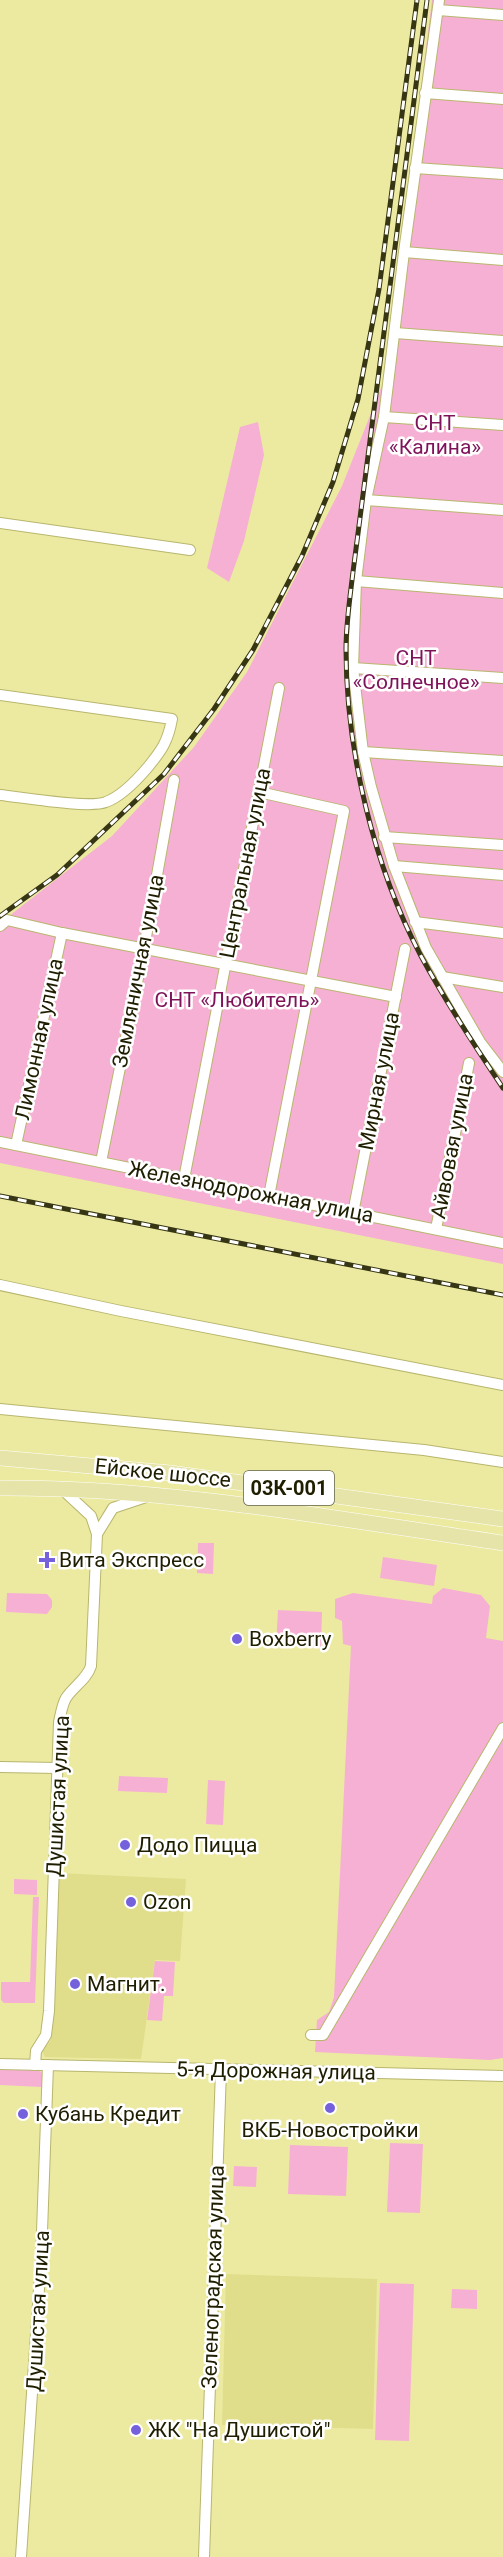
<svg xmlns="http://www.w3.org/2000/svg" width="503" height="2557" font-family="Roboto,sans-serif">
  <rect width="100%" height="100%" fill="#eceaa0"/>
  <g fill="#e0de8b">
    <polygon points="58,1873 186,1879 180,1961 155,1960 141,2059 45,2057 42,2051 51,2040"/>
    <polygon points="226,2274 377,2279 373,2429 222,2425"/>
  </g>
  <g fill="#f6b0d4">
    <polygon points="432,0 503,0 503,1264 0,1163 0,923 112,836 194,747 247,672 342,486 385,378"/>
    <polygon points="258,422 264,455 244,541 229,582 207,568 240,427"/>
    <polygon points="198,1543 214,1543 213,1574 197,1573"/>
    <polygon points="383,1557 437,1565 434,1586 380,1578"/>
    <polygon points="443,1588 481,1595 490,1606 486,1638 503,1641 503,2058 490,2060 315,2052 317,2020 329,2012 334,1997 351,1646 343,1644 342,1621 335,1618 335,1599 353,1593 432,1604 433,1596"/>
    <polygon points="7,1593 47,1594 52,1600 52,1607 47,1614 6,1612"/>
    <polygon points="278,1610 322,1612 321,1647 276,1645"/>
    <polygon points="119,1776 168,1778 167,1793 118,1791"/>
    <polygon points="208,1780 225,1781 223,1825 206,1824"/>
    <polygon points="14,1879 37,1880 37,1895 14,1894"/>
    <polygon points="33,1897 39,1897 35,2003 4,2003 1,2000 1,1982 30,1982"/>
    <polygon points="155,1961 175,1962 173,1996 164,1996 162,2021 147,2020"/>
    <polygon points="0,2067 38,2069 43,2074 42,2087 0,2085"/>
    <polygon points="390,2143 423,2144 420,2213 387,2212"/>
    <polygon points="290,2145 348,2147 346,2196 288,2194"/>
    <polygon points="234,2166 257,2167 256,2187 233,2186"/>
    <polygon points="380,2283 414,2284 409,2441 375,2440"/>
    <polygon points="452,2289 477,2290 477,2309 451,2308"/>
  </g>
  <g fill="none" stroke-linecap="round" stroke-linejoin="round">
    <defs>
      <g id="street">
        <polyline points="439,0 404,252 384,417 366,500 356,581 353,668 363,752 371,787 394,866 426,948 480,1042 503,1072"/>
        <polyline points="438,10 503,15"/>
        <polyline points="425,93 503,99"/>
        <polyline points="415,168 503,174"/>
        <polyline points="404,252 503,260"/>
        <polyline points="395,333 503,341"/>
        <polyline points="384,417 503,425"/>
        <polyline points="366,500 503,510"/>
        <polyline points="0,523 190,550"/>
        <polyline points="356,581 503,593"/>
        <polyline points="353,668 503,678"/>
        <path d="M0 695 172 719C168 741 162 750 148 767 137 780 122 796 106 802 89 809 21 797 0 795"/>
        <polyline points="363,752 503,761"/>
        <polyline points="259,792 344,811 269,1196"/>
        <polyline points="384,837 503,845"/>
        <polyline points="394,866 503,875"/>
        <polyline points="415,922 503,933"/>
        <polyline points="0,926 7,920 62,933 396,997"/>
        <polyline points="442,977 503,987"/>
        <polyline points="0,1142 503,1243"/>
        <polyline points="16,1145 62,933"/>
        <polyline points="101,1162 144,948 174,780"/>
        <polyline points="184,1179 279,688"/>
        <polyline points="353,1213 405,949"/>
        <polyline points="436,1229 469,1063"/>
        <polyline points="0,1285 121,1311 503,1385"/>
        <polyline points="0,1409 424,1450 503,1462"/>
        <polyline points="97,1534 113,1508 146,1497"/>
        <polyline points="0,1767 58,1768"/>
        <polyline points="311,2035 323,2035 503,1728"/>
        <polyline points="0,2064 503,2076"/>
        <path d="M35 2065 36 2051 46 2035 49 2011 59 1722C61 1713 62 1705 66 1698 73 1687 87 1679 91 1666L97 1534 91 1516 63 1490"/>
        <polyline points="21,2557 41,2259 48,2065"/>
        <polyline points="204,2557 221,2070"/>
      </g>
      <g id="primary">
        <polyline points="0,1458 170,1473 503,1519"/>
        <path d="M0 1488C169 1487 336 1519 503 1543"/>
      </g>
    </defs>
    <use href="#street" stroke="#b8b66e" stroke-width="12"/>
    <use href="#primary" stroke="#fff" stroke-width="16"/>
    <use href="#street" stroke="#fff" stroke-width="10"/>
    <use href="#primary" stroke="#e6e4a9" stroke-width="15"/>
    <defs>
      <g id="rail">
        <path d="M427 0 353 572C350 597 346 624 346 649 346 751 374 867 421 956 446 1002 474 1045 503 1088"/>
        <polyline points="0,916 57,875 164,774 214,709 253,650 302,556 333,482 358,399 379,289 417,0"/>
        <polyline points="0,1196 503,1295"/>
      </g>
    </defs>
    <use href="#rail" stroke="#373614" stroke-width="5"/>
    <use href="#rail" stroke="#fff" stroke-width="3" stroke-dasharray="9" stroke-linecap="butt"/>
  </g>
  <g fill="#7661dc" stroke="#fff" stroke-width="2">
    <path d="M44 1551h6v6h6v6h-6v6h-6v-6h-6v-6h6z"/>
    <circle cx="237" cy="1639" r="6"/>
    <circle cx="125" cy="1845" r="6"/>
    <circle cx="131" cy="1902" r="6"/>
    <circle cx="75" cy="1984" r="6"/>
    <circle cx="330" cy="2108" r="6"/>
    <circle cx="23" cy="2114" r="6"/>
    <circle cx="136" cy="2430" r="6"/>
  </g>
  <g text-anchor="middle" stroke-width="5" stroke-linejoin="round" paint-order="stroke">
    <rect fill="#fff" stroke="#62624d" stroke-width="1.5" x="244" y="1471" width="90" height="34" rx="4.5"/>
    <g font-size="20" font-weight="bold" fill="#1f1e01">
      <text x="289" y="1495">03К-001</text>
    </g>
    <g font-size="21" fill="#7f1359" stroke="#fff">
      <text x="435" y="430">СНТ<tspan x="435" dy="24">«Калина»</tspan></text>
      <text x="416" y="665">СНТ<tspan x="416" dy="24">«Солнечное»</tspan></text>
      <text x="237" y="1007">СНТ «Любитель»</text>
    </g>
    <g font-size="21" fill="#1f1e01" stroke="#fff">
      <text transform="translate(245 863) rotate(-79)" y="7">Центральная улица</text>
      <text transform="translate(138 971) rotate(-79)" y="7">Земляничная улица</text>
      <text transform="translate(39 1039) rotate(-78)" y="7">Лимонная улица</text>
      <text transform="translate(379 1081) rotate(-79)" y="7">Мирная улица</text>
      <text transform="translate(452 1146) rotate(-79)" y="7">Айвовая улица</text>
      <text transform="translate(251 1192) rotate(11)" y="7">Железнодорожная улица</text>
      <text transform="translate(163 1473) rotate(6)" y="7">Ейское шоссе</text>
      <text transform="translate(58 1796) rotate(-87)" y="7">Душистая улица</text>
      <text transform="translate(276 2071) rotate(1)" y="7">5-я Дорожная улица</text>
      <text transform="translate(213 2277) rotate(-88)" y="7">Зеленоградская улица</text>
      <text transform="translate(38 2311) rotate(-87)" y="7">Душистая улица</text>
    </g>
    <g font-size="21" fill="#1f1e01" stroke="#fff" text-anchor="start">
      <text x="59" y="1567">Вита Экспресс</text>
      <text x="249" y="1646">Boxberry</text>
      <text x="137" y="1852">Додо Пицца</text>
      <text x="143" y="1909">Ozon</text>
      <text x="87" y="1991">Магнит.</text>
      <text x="35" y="2121">Кубань Кредит</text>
      <text x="330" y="2137" text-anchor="middle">ВКБ-Новостройки</text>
      <text x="148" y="2437">ЖК "На Душистой"</text>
    </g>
  </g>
</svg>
